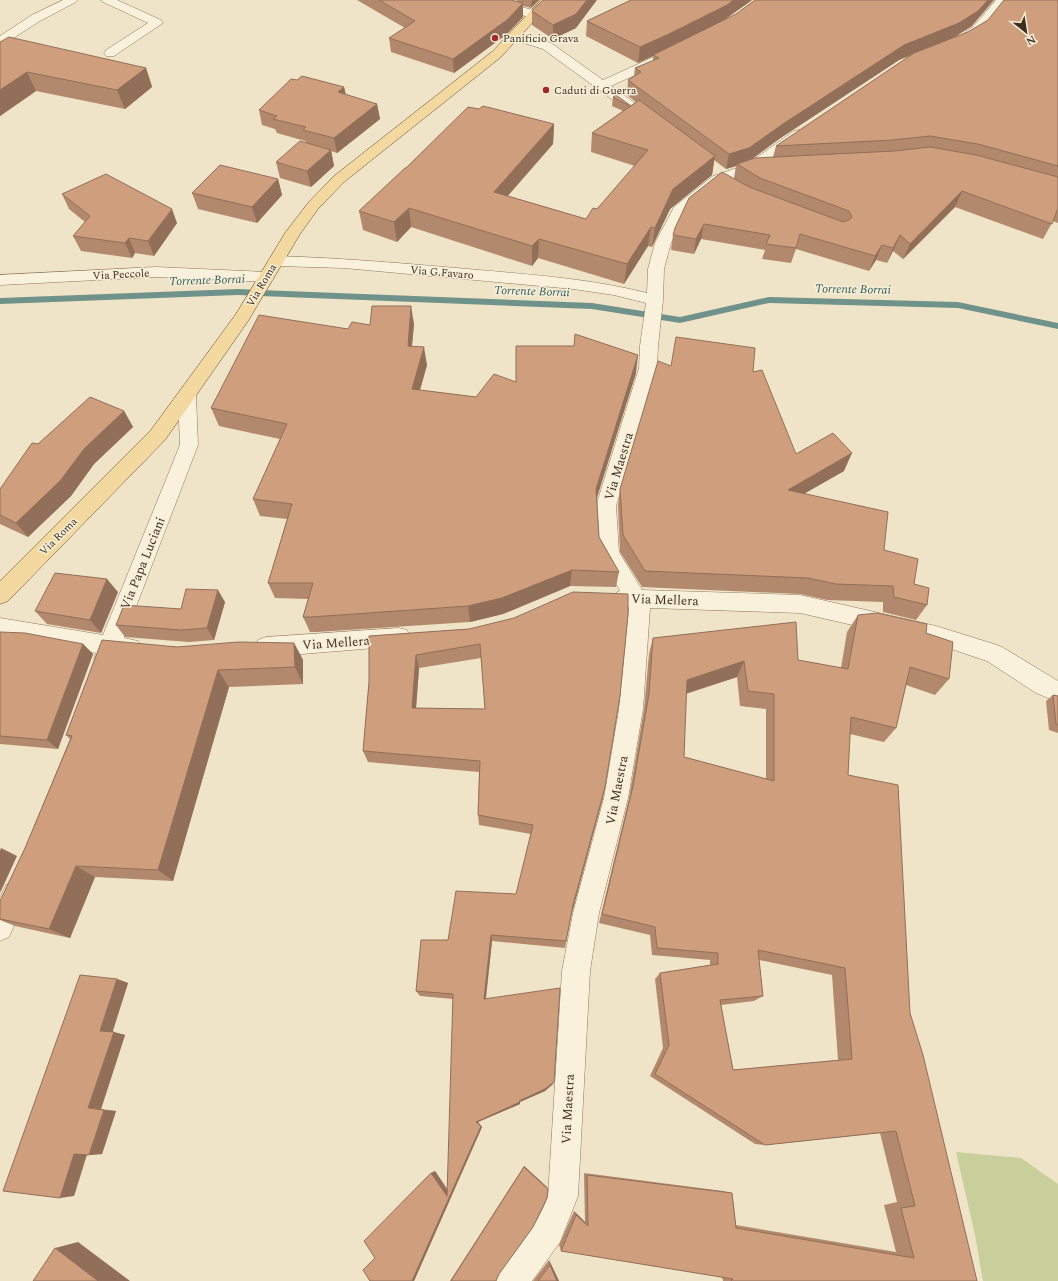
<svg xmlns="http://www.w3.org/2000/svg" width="1058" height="1281" font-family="Spectral,serif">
  <rect width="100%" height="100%" fill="#f0e4c8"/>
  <polygon fill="#c9cf9b" points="956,1152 1021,1158 1058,1184 1058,1281 983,1281 975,1235"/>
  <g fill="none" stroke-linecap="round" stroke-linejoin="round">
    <polygon fill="#6f938a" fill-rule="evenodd" points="238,289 592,303 680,317 769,297 958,302 1058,323 1058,329 958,308 769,303 680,323 592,309 238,295 0,304 0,298"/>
    <defs>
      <g id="minor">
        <polygon points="63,0 78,0 76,2 40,21 4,44 0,45 0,36 32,15"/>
        <polygon points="101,0 117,0 161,20 163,23 114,56 106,56 104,53 106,50 148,23 103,2"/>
        <polygon points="504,0 516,0 521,7 538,11 540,14 538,17 534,18 513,13"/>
        <path d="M996 0H1008C999 13 974 47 957 43L955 40 973 27Z"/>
        <polygon points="515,32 551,43 603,80 658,55 666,55 668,58 666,61 611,86 645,110 647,113 645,116 635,116 543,49 511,39 509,36 511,33"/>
        <path d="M799 130 804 131 806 134 804 137 756 171 723 182 685 212 671 243 664 269 663 300 658 346 657 368 616 506 619 552 642 590 800 595 936 626 994 644 1002 647 1058 681V702L1036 693 987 661 936 644 800 613 650 608 643 709 628 798 599 913 590 971 578 1196 560 1242 532 1281H495C500 1269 508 1261 516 1250 529 1234 541 1216 548 1196L562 971 573 913 604 798 619 709 629 607 617 604 614 598 617 592 620 591 599 553 596 506 639 368 640 346 646 303 614 295 573 289 344 268 276 266 270 264 268 261 270 258 276 256C344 258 411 264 479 270 535 275 592 279 647 293L648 269 655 243 674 207 713 176 746 165 794 131Z"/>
        <polygon points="156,267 266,272 272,273 274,277 272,281 266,282 156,277 0,285 0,275"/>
        <polygon points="187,390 193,392 196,396 198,445 124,638 138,641 141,648 138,655 130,658 117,656 113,665 105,668 97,665 94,658 96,653 0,636 0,618 103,635 180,445 178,396 181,392"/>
        <polygon points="399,628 407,630 410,637 407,644 399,646 266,657 258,654 255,647 258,640 266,637"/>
        <polygon points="15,881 24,885 28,894 9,937 0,941 0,898 6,885"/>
      </g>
      <polygon id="major" points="541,0 553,0 501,57 344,182 318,209 300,234 248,321 165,440 8,601 0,604 0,581 151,430 236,314 285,233 308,203 334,176 493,51"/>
    </defs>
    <use href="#minor" stroke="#8d765c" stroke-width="1"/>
    <use href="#major" stroke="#5b4430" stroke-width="1"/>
    <use href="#minor" fill="#faf1dc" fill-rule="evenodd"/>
    <use href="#major" fill="#f3d9a0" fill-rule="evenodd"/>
  </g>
  <g fill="#b2896c" fill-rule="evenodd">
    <polygon points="357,0 511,0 519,2 517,0 539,0 531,8 523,6 523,17 507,34 454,73 391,52 389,38 405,28"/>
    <path d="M631 0H752L724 20 972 26 953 38 1058 0V223L1053 221 1043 239 955 207 903 259 893 251 887 263 876 260 869 271 796 249 791 263 762 259 765 250 701 239 694 254 671 250 673 235 734 178 736 166 726 169 714 160 712 175 670 209 652 247 648 246 624 284 538 258 532 266 411 227 397 242 363 230 359 211 406 168 479 109 554 124 553 144 508 196 586 219 597 209 635 166 591 152 592 133 623 111 612 106 613 97 631 106 636 102 627 95 628 80 634 76 635 68 653 61V56L638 63 586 36 587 21ZM913 54 776 146 773 157 751 160 779 139 899 60Z"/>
    <polygon points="532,11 576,28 553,39 532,25"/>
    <polygon points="0,42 146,68 152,87 125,109 36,91 0,116"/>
    <polygon points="344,87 346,95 377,104 380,119 337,153 331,151 334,166 311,187 280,178 276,162 306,142 305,141 277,133 275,129 262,125 259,110"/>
    <polygon points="278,179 282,195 257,223 198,209 192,193"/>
    <polygon points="62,194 177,223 154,256 135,253 132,258 81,251 73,236 85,222 69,209"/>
    <polygon points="414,324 412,346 427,365 420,390 476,397 516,382 636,373 597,498 599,537 619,572 616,587 570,586 503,614 470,622 317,632 310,632 303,617 308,599 275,598 268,583 287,519 260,516 253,499 280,439 219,426 211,408 348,329 370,325"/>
    <polygon points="671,366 753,372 796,454 844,471 805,493 884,550 914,584 927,605 916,620 883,612 883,602 827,600 800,594 642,587 620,552 618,506 620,489"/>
    <polygon points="124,411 133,427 94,464 71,496 28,537 0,524 0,489 38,444"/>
    <polygon points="118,592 101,633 47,624 35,611"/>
    <polygon points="225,602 214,640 189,642 125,637 116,625 181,609"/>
    <path d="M858 615 926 633 949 679 935 695 906 685 896 728 884 742 850 734 848 775 910 1013 977 1281H723L722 1277 561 1251 559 1245 574 1211 585 1222 584 1173 723 1191 732 1193 736 1225 896 1252 884 1205 897 1202 880 1133 765 1145 755 1144 650 1076 663 1048 655 979 660 973 710 965V960L652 955 650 935 599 923 629 798 644 709 649 654 653 638 798 660 841 668 847 632ZM737 677 740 706 766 709V779L684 757 686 694ZM759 960 832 975 838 1060 733 1070 721 1005 754 1001 763 996Z"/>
    <path d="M469 629 605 787 572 912 565 948 492 941 486 999 553 1084 545 1091 520 1102V1104L478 1122 482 1127 414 1281H370L375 1258 431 1173 435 1171 448 1190 453 999 420 996 416 991 448 940 516 894 531 834 479 825 478 815 479 772 368 762 363 751 369 682V636ZM481 658 485 709 416 708 419 668Z"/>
    <polygon points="0,632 83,644 93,654 58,749 0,744"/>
    <polygon points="294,643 303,660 303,684 229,687 173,881 95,877 70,938 15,926 0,920 0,901 25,848 70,739 66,735 177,647"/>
    <polygon points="1053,695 1058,696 1058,733 1049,730 1046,701"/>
    <polygon points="117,979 128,983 112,1032 125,1035 101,1109 116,1111 102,1154 87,1155 74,1196"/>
    <polygon points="524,1166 547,1187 548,1189 499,1274 496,1281 450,1281"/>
    <polygon points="549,1260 559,1281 533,1281"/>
  </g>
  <g fill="#916f58">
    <polygon points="532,0 539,0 531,8"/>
    <polygon points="587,0 597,0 576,28 553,39 553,25"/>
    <polygon points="734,0 752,0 724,20 653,55 653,56 638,63 640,47"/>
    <polygon points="988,0 994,0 972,26 953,38 899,60 779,139 745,164 737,164 736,166 726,169 729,154 783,124 904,45"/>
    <polygon points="523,3 523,17 507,34 454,73 453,59"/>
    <polygon points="146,68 152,87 125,109 117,90"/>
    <polygon points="27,72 36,91 0,116 0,90"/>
    <polygon points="344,87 347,101 338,92"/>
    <polygon points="377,104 380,119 337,153 334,138"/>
    <polygon points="554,124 553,144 494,211 494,192"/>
    <polygon points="331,150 334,166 311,187 307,171"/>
    <polygon points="715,156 712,175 670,209 652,247 655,228 673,189"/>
    <polygon points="278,179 282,195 257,223 252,207"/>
    <polygon points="962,191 955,207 903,259 910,244"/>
    <polygon points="409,208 411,227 397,242 394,222"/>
    <polygon points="172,209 177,223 154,256 148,241"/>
    <polygon points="704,224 701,239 694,254 696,239"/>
    <polygon points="651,227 648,246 624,284 627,264"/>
    <polygon points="900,235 893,251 887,263 893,248"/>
    <polygon points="129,238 135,253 132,258 125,243"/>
    <polygon points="539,239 538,258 532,266 532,246"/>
    <polygon points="882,245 876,260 869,271 875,256"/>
    <polygon points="411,306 414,324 410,364 408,346"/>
    <polygon points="424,347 427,365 415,407 412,389"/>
    <polygon points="638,355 636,373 594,506 596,489"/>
    <polygon points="124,411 133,427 94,464 71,496 28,537 16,523 84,449"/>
    <polygon points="852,453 844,471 781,507 788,490"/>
    <polygon points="572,570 570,586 503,614 470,622 468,606"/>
    <polygon points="107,579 118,592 101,633 90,620"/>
    <polygon points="218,590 225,602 214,640 207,628"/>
    <polygon points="294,643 303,660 303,684 295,667"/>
    <polygon points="83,644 93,654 58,749 47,740"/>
    <polygon points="416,655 419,668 415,721 412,708"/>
    <polygon points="744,661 737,677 681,695 687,680"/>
    <polygon points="218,670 229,687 173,881 158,870"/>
    <polygon points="605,787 603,798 572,913 573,905"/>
    <polygon points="1,848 17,856 0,893 0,851"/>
    <polygon points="76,866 95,877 70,938 49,929"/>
    <polygon points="491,935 492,941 485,1004 484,999"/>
    <polygon points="117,979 128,983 112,1034 100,1031"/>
    <polygon points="114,1032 125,1035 101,1109 88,1108"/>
    <polygon points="554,1082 553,1084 545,1091 520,1102 519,1101"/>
    <polygon points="520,1102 520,1104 478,1122 482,1127 414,1281 412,1281 481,1126 476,1122"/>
    <polygon points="104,1110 116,1111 102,1154 89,1155"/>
    <polygon points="87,1153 74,1196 60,1198 74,1154"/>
    <polygon points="524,1166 547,1187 548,1189 524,1167"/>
    <polygon points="435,1171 450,1194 447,1196 431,1173"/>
    <polygon points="574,1211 585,1222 588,1226 576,1215"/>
    <polygon points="78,1242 130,1281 98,1281 55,1248"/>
    <polygon points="549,1260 559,1281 557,1281 550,1265"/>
  </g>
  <g fill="#cf9f7d" stroke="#916f58" fill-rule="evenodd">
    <polygon points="379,0 511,0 523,3 507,20 453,59 389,38 415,21"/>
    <polygon points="543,0 587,0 576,14 553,25 532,11"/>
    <polygon points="631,0 734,0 727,5 669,34 640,47 587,21"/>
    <polygon points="755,0 988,0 978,11 959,23 904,45 783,124 749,148 729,154 628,80 641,72 635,68 659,58 653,55 736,14"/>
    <polygon points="1004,0 1058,0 1058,166 978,144 930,136 893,140 776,146 914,53 968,32 988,20"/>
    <polygon points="9,37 146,68 117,90 27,72 0,90 0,42"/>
    <polygon points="302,76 344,87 338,92 377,104 334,138 303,130 306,127 273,119 277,116 259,110 291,79 297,80"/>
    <polygon points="616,95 631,106 630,106 613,97"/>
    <polygon points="639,100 715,156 673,189 655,228 651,227 627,264 539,239 532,246 409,208 394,222 359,211 405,168 406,168 468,107 479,109 483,106 554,124 494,192 586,219 593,208 597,209 648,150 592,133"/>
    <polygon points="300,141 331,150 307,171 276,162"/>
    <polygon points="930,147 976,155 1058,177 1058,208 1052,224 962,191 910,244 900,235 893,248 882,245 875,256 800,234 796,248 766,244 770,235 704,224 696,239 673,235 675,228 689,198 722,172 749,187 843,222 849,220 852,217 849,211 760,178 737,164 755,158 894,151"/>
    <polygon points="220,165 278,179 252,207 192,193"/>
    <polygon points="106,174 172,209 148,241 129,238 125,243 73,236 90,216 62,194"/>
    <polygon points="372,306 411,306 408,346 424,347 412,389 476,397 494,374 516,382 516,346 574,346 575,334 638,355 596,489 599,537 619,572 572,570 502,598 468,606 311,617 303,617 313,583 268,583 292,504 253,499 287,424 211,408 259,315 348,329 352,322 370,325"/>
    <polygon points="676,337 755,348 753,372 762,370 796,454 833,433 852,453 788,490 888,512 884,550 918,559 914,584 929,588 927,605 894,597 893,586 836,584 808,578 645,571 623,535 620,489 658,361 671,366"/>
    <polygon points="90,397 124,411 84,449 60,481 16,523 0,515 0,489 32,443 38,444"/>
    <polygon points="55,573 107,579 90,620 35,611"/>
    <polygon points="186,589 218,590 207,628 181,630 116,625 124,605 181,609"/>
    <path d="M573 592 628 594V615L620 696 605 787 573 905 566 941 491 935 484 999 560 988 554 1082 545 1089 519 1101 520 1102 476 1122 481 1126 412 1281H370L363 1270 375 1258 364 1241 431 1173 447 1196 453 994 416 991 421 940H448L456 891 516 894 533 825 478 815 480 761 363 751 369 682V636L469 629 514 618ZM480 644 485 709 412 708 416 655Z"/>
    <path d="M877 613 927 624 926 633 953 642 949 679 910 667 896 728 851 717 848 775 898 785 910 1013 923 1055 977 1281H732L731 1280 733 1279 561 1251 576 1215 588 1226 587 1175 732 1193 736 1228 914 1258 901 1208 915 1206 896 1131 765 1145 655 1074 669 1045 660 973 718 964V953L657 948 655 927 602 914 633 786 649 694 653 638 796 622 798 660 848 669 858 615ZM744 661 748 691 774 694V781L684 757 687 680ZM758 950 845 968 852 1059 733 1070 720 1000 763 996Z"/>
    <polygon points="0,632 25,633 83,644 47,740 0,736"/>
    <polygon points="102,640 177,647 238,642 294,643 295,667 218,670 158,870 76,866 49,929 0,919 0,901 25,848 72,736 66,735"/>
    <polygon points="1053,695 1058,696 1058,725 1056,724"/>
    <polygon points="80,975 117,979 100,1031 114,1032 88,1108 104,1110 89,1155 74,1154 60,1198 3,1191"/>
    <polygon points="524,1167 548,1189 547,1198 533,1227 499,1274 496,1281 451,1281"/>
    <polygon points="55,1248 98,1281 33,1281"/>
    <polygon points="550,1265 557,1281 538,1281"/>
  </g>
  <g fill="#9e2a2b" stroke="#f7eed8" stroke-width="1.5">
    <circle cx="495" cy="38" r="4"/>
    <circle cx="546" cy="90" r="4"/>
  </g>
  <g text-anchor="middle" stroke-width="3" stroke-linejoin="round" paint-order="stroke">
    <g font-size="11" fill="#3d2e20" stroke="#f7eed8" text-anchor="start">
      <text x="503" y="42">Panificio Grava</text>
      <text x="554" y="94">Caduti di Guerra</text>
    </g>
    <g font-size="11" fill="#3d2e20" stroke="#f7eed8">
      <text transform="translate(442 272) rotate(5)" y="4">Via G.Favaro</text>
      <text transform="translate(121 274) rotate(-3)" y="4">Via Peccole</text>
      <text transform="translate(261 285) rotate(-59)" y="4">Via Roma</text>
      <text transform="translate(58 536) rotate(-45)" y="4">Via Roma</text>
    </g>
    <g font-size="12" font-style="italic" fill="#2f5d5a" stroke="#f7eed8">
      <text transform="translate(207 280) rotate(-2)" y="4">Torrente Borrai</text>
      <text transform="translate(853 289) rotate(1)" y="4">Torrente Borrai</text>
      <text transform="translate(532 291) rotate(2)" y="4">Torrente Borrai</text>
    </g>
    <g font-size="13" fill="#3d2e20" stroke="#f7eed8">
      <text transform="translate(618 466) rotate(-73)" y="5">Via Maestra</text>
      <text transform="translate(142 563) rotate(-68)" y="5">Via Papa Luciani</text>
      <text transform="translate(665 599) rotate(2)" y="5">Via Mellera</text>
      <text transform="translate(336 642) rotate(-4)" y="5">Via Mellera</text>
      <text transform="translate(616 790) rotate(-79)" y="5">Via Maestra</text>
      <text transform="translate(567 1109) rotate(-87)" y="5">Via Maestra</text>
    </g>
  </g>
  <g transform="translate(1026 32) rotate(150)" stroke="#f7eed8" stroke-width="3" paint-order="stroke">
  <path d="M0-3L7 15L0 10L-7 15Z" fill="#3d2e20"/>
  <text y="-6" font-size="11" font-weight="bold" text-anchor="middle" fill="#3d2e20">N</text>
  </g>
</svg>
